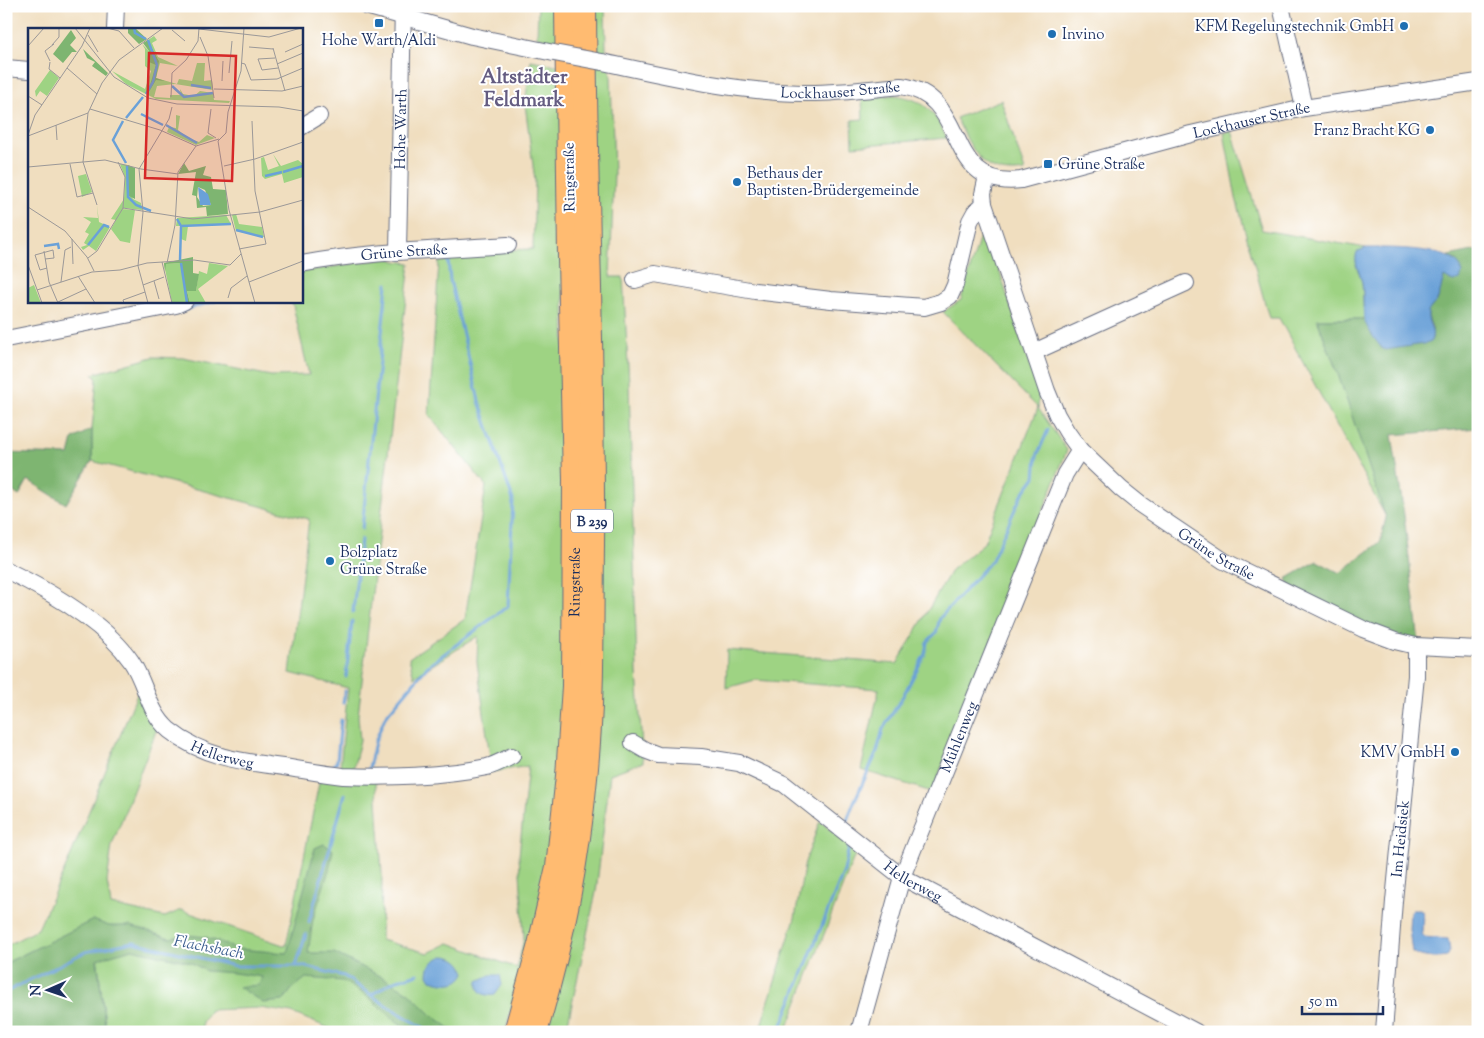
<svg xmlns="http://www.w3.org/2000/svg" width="1484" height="1038" font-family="'Sorts Mill Goudy',serif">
  <rect width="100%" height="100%" fill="#fff"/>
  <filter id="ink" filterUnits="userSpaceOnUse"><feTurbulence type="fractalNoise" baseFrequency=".02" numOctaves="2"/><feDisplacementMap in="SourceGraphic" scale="10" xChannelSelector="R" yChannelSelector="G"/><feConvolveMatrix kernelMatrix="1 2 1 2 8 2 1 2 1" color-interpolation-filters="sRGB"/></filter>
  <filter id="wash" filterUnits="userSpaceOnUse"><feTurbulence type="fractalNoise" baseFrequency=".0096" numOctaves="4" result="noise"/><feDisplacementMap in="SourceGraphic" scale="20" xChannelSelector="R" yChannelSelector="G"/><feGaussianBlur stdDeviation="1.12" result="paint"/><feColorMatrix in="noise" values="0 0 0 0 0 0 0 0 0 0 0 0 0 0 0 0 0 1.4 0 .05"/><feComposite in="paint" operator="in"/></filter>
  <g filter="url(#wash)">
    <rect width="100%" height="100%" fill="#f0debf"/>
    <g fill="#9ed383" stroke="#5c8170">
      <polygon points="538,6 561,6 561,42 537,37"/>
      <polygon points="594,6 605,6 606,50 611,77 614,174 610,277 623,277 629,383 637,672 643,762 610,774 596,892 566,1032 544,1032 551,1009"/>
      <polygon points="531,60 561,66 567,519 562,754 547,878 505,1032 338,1032 292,1013 260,1008 210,1010 202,1022 202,1032 106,1032 93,921 6,963 6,946 38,929 68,862 138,692 158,726 112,845 107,882 111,905 165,917 181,910 286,946 322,768 340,768 348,688 290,673 309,519 92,461 92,429 97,379 93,374 153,357 183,358 271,376 309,375 292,301 301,301 301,272 389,258 395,261 410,263 358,716 360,740 353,770 375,770 382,874 381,940 428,953 449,943 517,968 524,938 519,856 528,766 492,772 477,662 478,636 414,677 409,658 465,619 486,486 429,415 439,262 452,260 458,252 533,249 535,181 525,104"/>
      <path d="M893 95C925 99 934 111 947 138L853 146 852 120 863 119 862 99Z"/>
      <path d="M1001 100 1025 171C982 178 973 150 956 118Z"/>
      <polygon points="1232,131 1262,230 1366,248 1363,249 1356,265 1362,282 1364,319 1317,319 1338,374 1386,517 1279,318 1269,318 1236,198 1224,133"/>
      <polygon points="984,223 1039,395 1038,408 1067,450 932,792 861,770 879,689 755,680 726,688 727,650 897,664 952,569 984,543 1038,408 943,312 961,300"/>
      <polygon points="820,821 856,852 786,1032 759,1032 795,918 805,862"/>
    </g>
    <g fill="#7eb571" stroke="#4c7268">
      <polygon points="1478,250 1478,428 1392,435 1404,515 1419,643 1396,637 1291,589 1286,579 1317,561 1340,573 1380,542 1386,518 1338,374 1317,319 1364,319 1382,349 1432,339 1432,327 1428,317 1428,311 1438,299 1443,278 1444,277 1447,277 1457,261 1448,256"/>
      <polygon points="92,429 92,461 66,504 28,480 19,496 6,487 6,453 69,455 73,439"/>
      <polygon points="324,844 333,850 329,870 313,919 308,953 334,953 386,979 408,992 432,1015 455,1032 415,1032 399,1023 367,996 343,981 306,978 292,989 283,1001 263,1003 239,987 259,985 262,977 234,973 206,971 190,962 132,949 97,959 106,1032 6,1032 6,963 93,920 109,926 130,926 170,938 186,935 206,937 237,949 287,953 315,848"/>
    </g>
    <g fill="#6aa1d8" stroke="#42689b">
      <path d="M1366 248C1384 248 1475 245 1460 280L1453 282 1444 277C1441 284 1441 293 1437 300 1434 305 1429 308 1428 313 1426 323 1436 329 1431 341L1423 344 1385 350C1380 348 1367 328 1365 322 1362 311 1364 294 1362 283 1360 272 1353 263 1357 252Z"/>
      <path d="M1412 910H1420L1423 912 1422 933 1424 937 1448 939 1450 951 1447 957C1437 959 1420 958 1412 952L1409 929 1410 912Z"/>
      <path d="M443 956C454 956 463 962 465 973 458 987 444 984 431 980L428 975C428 964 434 960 443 956Z"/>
      <path d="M490 975H500L502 985 495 995C484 997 476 992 478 981Z"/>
    </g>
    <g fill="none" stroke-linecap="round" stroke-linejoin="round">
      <g stroke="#6aa1d8" stroke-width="3">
        <polyline points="181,311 215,301"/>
        <polyline points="362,529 387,284"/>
        <polyline points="353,612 361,539"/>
        <polyline points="346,677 352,621"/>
        <polyline points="343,703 345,691"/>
        <polyline points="331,769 337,761 341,720"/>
        <polyline points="368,772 375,742 385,717 428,666 508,606 513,500 479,401 450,280 448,260"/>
        <polyline points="846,823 854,802 877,752 883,729 903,696 925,654 927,642 936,633 940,618 992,560 1021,496 1035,477 1037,456 1048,430"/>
        <polyline points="309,922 345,794"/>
        <polyline points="296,966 306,934"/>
        <polyline points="6,992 85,952 133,942 235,966 302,966 344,976 387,1006 431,1032"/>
        <polyline points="371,995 394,981 418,974"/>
        <polyline points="779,1032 844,871 849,847"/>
      </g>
    </g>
  </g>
  <g filter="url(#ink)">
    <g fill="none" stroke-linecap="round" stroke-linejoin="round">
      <defs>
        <g id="minor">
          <polyline points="366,6 472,36 554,53"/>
          <polyline points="1281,6 1304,108"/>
          <polyline points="115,29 116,6"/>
          <path id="s1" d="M602 62C668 76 735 92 802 93 835 94 869 89 901 86 971 95 942 190 1021 180L1191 134 1304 108 1478 82"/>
          <polyline points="6,68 29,70"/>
          <polyline points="301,127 319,116"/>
          <path id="s2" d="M987 176 983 194 984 204 1047 391 1057 415 1067 432 1080 450 1121 489 1141 505 1224 561 1363 629 1395 641 1416 646 1478 649"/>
          <path id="s3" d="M398 251 403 6"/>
          <path id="s4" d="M301 264C369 251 439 250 508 245"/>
          <polyline points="635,280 655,274 755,291 831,300 924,307 941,302 950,296 955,285 970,221 975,212 984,204"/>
          <polyline points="6,339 176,305 185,301"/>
          <polyline points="1034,352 1186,283"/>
          <path id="s5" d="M6 570C47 590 105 623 131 661 146 683 148 712 169 730 202 757 243 762 283 767 303 770 323 774 343 776 388 778 444 776 487 767 495 765 504 760 512 756"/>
          <path id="s6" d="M633 743 645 750 658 755 701 757 739 763 784 784 902 877 1196 1032"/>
          <path id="s7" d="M859 1032 902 877 1065 474 1080 450"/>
          <path id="s8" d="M1384 1032 1394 901 1416 676V646"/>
        </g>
        <g id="highway">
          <path id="s9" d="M516 1032 540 945 558 867 568 776 574 686 575 480 570 259 567 6"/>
          <path d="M535 1032C560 949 577 864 585 778 593 701 591 623 592 545 593 365 585 186 584 6"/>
        </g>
      </defs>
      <use href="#minor" stroke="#666c80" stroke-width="18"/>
      <use href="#highway" stroke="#666c80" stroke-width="26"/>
      <use href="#minor" stroke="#fff" stroke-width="16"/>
      <use href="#highway" stroke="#ffbb71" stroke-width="24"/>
      <defs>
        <polyline id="minor-bridge" points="554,53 602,62"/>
      </defs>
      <use href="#minor-bridge" stroke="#666c80" stroke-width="18" stroke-linecap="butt"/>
      <use href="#minor-bridge" stroke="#fff" stroke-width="16"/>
    </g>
  </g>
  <g fill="#1f6fb2" stroke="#fff" stroke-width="2">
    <rect x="374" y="18" width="10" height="10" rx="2.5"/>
    <circle cx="1404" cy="26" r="5"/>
    <circle cx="1052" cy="34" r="5"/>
    <circle cx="1430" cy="130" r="5"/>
    <rect x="1043" y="159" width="10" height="10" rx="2.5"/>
    <circle cx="737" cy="182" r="5"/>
    <circle cx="330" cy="561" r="5"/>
    <circle cx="1455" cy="752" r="5"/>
  </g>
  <g text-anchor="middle" stroke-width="4" stroke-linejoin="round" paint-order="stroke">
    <rect fill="#fff" stroke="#5f6d8e" stroke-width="1" x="571" y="509.5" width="42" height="23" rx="4"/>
    <g font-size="14" font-weight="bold" fill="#1b2f5e">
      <text x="592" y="526">B 239</text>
    </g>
    <g font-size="15" fill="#1b2f5e" stroke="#fff" text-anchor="start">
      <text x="1394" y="31" text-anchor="end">KFM Regelungstechnik GmbH</text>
      <text x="1062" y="39">Invino</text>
      <text x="379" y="45" text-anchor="middle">Hohe Warth/Aldi</text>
      <text x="1420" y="135" text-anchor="end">Franz Bracht KG</text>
      <text x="1058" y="169">Grüne Straße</text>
      <text x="747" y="178">Bethaus der<tspan x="747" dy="17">Baptisten-Brüdergemeinde</tspan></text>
      <text x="340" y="557">Bolzplatz<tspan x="340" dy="17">Grüne Straße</tspan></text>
      <text x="1445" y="757" text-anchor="end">KMV GmbH</text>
    </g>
    <g font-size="15" fill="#1b2f5e" stroke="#fff">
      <text dy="5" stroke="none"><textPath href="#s1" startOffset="241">Lockhauser Straße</textPath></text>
      <text dy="5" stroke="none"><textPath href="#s1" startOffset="705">Lockhauser Straße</textPath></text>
      <text dy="5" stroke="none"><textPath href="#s3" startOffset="122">Hohe Warth</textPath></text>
      <text transform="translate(569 177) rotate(-91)" y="5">Ringstraße</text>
      <text dy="5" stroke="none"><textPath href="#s4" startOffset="104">Grüne Straße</textPath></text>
      <text dy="5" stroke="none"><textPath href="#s2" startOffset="466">Grüne Straße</textPath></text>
      <text dy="5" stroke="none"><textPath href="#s9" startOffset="456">Ringstraße</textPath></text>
      <text dy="5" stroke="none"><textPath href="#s7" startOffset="312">Mühlenweg</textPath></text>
      <text dy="5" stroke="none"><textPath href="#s5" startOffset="295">Hellerweg</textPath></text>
      <text dy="5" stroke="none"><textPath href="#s8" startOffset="194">Im Heidsiek</textPath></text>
      <text dy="5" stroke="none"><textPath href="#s6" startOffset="321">Hellerweg</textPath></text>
    </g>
    <g font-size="16" font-style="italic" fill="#3b5d8f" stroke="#fff">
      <text transform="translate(209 946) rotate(11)" y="6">Flachsbach</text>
    </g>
    <g font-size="20" font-weight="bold" fill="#645c81" stroke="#fff">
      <text x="524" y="83">Altstädter<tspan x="524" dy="23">Feldmark</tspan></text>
    </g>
  </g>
  <g transform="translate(28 28)">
    <rect width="275" height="275" fill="#f0debf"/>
    <path d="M126 8 129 12 124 15 130 29 150 38 132 35 128 50 149 56 151 51 164 53 169 35H177L176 53 184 52 185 62 147 56 129 58 126 69 142 70V67H153L152 61 155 66 166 68 172 63 185 65 186 72 202 73 201 75 128 71 98 56 84 43 117 61 123 43 117 38V21L114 16 131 33 120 12ZM22 42 31 50 19 68 12 63 8 69 7 63ZM148 87 152 88 150 102 160 110 171 114 179 107 187 110 168 117 139 104 141 99 148 100ZM245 126 253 138 270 132 275 136V149L256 155 254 146 237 151 234 148 233 130 236 129 240 142 251 138ZM92 136 100 137V160L105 171 113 175 114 182 96 180 88 192 83 191 96 171 97 149ZM58 146 64 164 54 169 50 148ZM69 177 71 194 82 199 68 223 61 218 55 222 53 219 59 217 56 215 61 206 57 204 63 194 55 189 70 190ZM94 181 107 182 102 215 92 213 83 201ZM208 186 211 196 234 199 236 209 208 203 204 187ZM198 187 203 196 160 198 158 213 153 211V198H148L149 190ZM152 235 159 275H144L136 236ZM181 235 200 238 170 261 178 275H162L159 263H168L171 243 179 246ZM6 257 13 275H0V260Z" fill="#9ed383"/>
    <path d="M100 0H107L119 11 111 16 100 5ZM43 2 48 10 42 17 49 24H44L35 35 25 26ZM120 12 131 33 128 50 137 53 128 52 119 67 128 37 121 34V23L115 15ZM55 21 80 45 78 48 64 38 67 34 59 30ZM156 135 161 143 178 138 175 147 183 149 185 161 198 162 200 186 179 188 178 179 169 180 168 168 164 167 168 144 150 146ZM170 159 177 162 183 177 175 178 169 169ZM100 137 107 140V171L99 167ZM165 229V245L171 246 168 263H159L162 275H159L152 235 138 236 137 244 136 235Z" fill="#7eb571" fill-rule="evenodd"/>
    <path d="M170 159 180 166 183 177H172Z" fill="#6aa1d8"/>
    <path fill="none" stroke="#6aa1d8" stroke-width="2.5" d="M106 0 107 5 118 11M163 57 183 60M144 58 156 69 185 65M118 66 125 54 129 37 120 12M113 86 135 97M98 90 115 69M95 93 85 112 98 135M138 97 169 115M99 138 100 169 108 177 123 183M255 144 275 138M237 148 254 144M149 191 153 198 203 196M208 202 235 209M60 217 76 197 81 199M16 218 30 216 31 221M152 232 153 199M153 235 159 275"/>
    <path fill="none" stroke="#9b9898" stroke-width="1" d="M47 0 86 49 120 70 149 76 251 79 275 83M79 0 91 3 106 20M136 0H158M216 0 213 43 200 84 198 105 190 113 201 182 221 254M171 1 241 9 273 0M144 2 157 13M60 7 70 24M172 9 180 28 186 70M24 17 31 9V0M0 18 16 0M221 19 245 21M245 20 257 63M257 24 275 16M247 30 230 31 234 42 250 40M22 33 17 23 26 16M22 34 21 41 32 50M213 35 217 36 223 52 249 51 275 40M249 36 275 25M39 40 69 66M201 45 204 13M194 53 195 33M186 61 254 63 275 58M0 68 14 77M143 69 144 45 158 32 170 13 171 0M62 81 132 102 168 118M183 81 180 105 188 110M28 97 29 112M0 107 7 87 54 18 62 0M0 108 60 85M42 136 49 169 65 165M196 138 227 131 275 114M0 139 77 132 113 141 150 146M69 177 55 134 60 85 74 55 91 32 135 0M0 179 37 203 59 229 66 243M95 180 165 191 232 184 275 172M44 211 45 236M211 221 238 216 227 163 224 93M16 223 21 254 30 275M60 230 69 223 95 180 97 149 90 134M17 231 26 230 25 222 7 227 12 242 19 240M134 234 144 275M139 235 147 197 150 144 168 118 191 111M0 237 14 275M50 248 67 275M126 253 131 271M33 254 37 222 43 219M115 257 136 249M9 262 64 244 92 242 119 235 166 232 202 237 213 226M200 270 203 260 219 248M30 274 58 261M96 275 95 272 117 264M120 275 110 238 115 184 111 141 141 91 144 79M227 275 221 254 275 233"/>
    <path fill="#d62828" fill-opacity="0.15" stroke="#d62828" stroke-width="2.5" d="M121 25 208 28 204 153 117 150Z"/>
    <rect width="275" height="275" fill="none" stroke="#1b2f5e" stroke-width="2.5"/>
  </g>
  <rect width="1484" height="1038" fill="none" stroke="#fff" stroke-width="25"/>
  <g transform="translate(48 990) rotate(268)" stroke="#ffffff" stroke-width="4" paint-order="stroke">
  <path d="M0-4L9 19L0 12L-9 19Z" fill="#1b2f5e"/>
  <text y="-8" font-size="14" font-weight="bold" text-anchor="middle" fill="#1b2f5e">N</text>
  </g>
  <path d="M1302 1006v8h81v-8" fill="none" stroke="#1b2f5e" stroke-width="2.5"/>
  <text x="1309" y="1006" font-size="15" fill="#1b2f5e" stroke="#ffffff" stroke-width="4" paint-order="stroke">50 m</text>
</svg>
